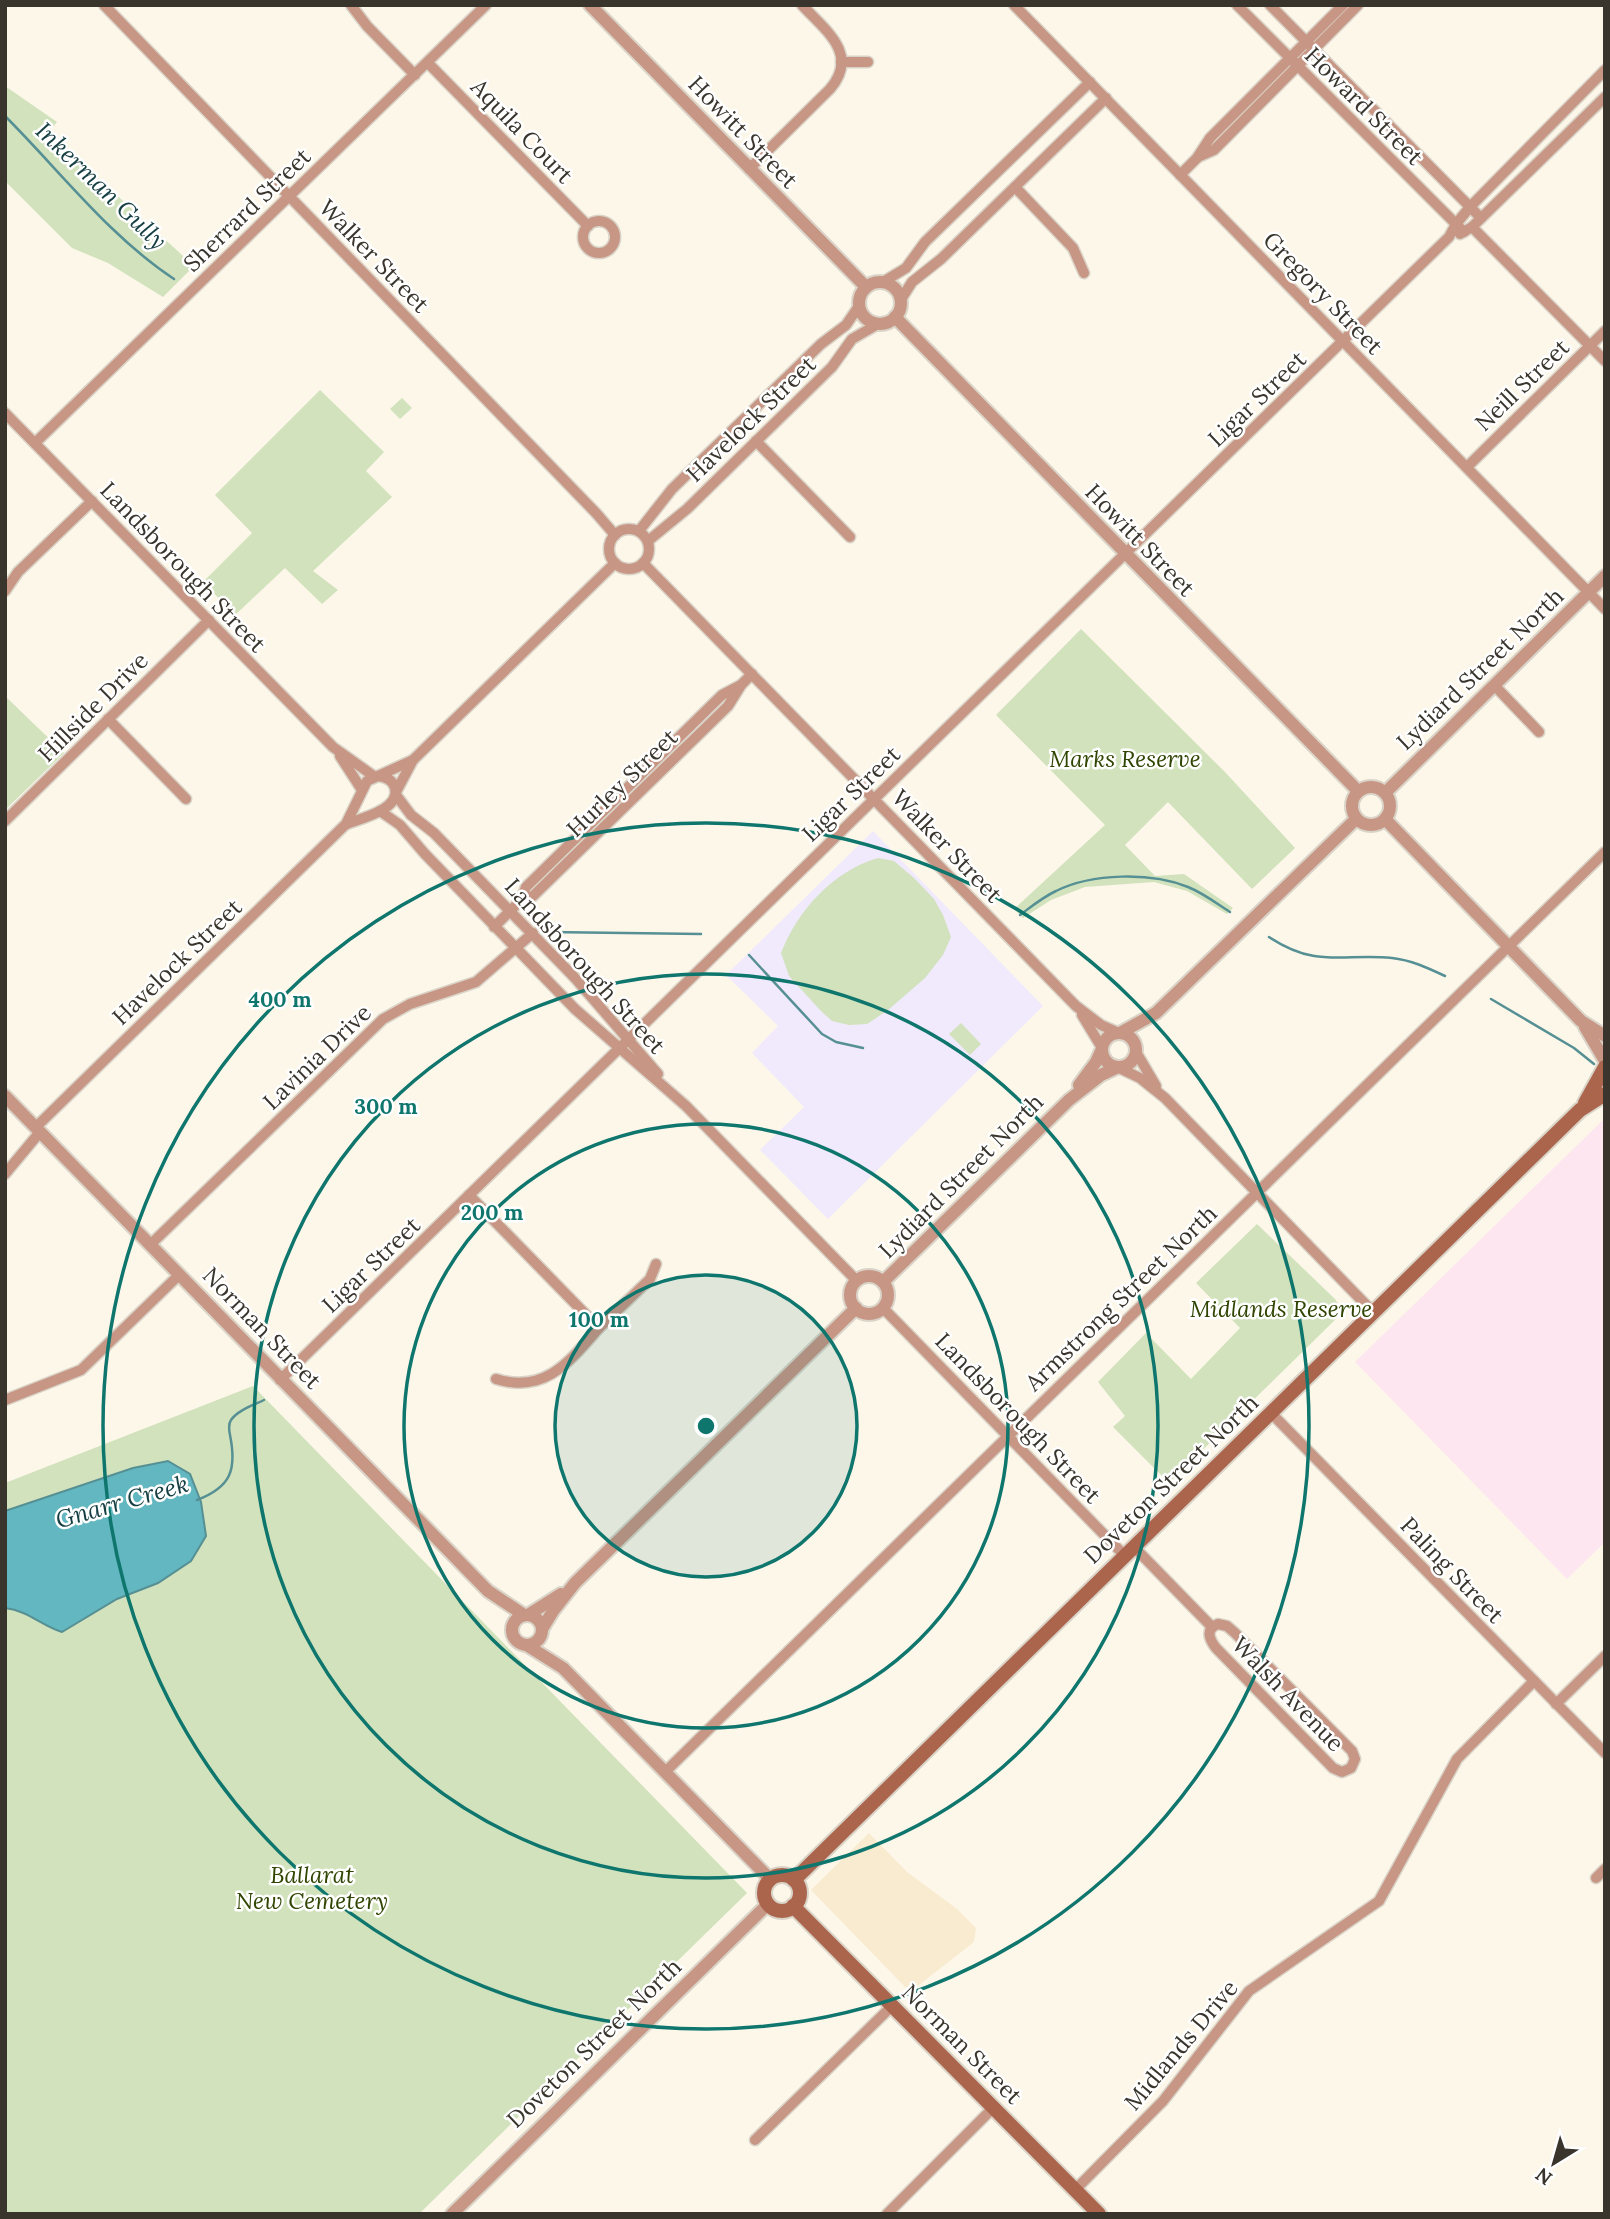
<svg xmlns="http://www.w3.org/2000/svg" width="1610" height="2219" font-family="Lora,serif">
  <rect width="100%" height="100%" fill="#fdf7ea"/>
  <polygon fill="#f9ebcf" points="869,1833 907,1872 957,1909 976,1928 974,1942 910,1992 811,1890"/>
  <polygon fill="#fee6f0" points="1605,1118 1605,1542 1567,1579 1355,1362"/>
  <polygon fill="#f0eafc" points="873,831 1043,1006 828,1219 760,1150 804,1107 752,1053 778,1026 726,975"/>
  <g fill="#d1e2bc">
    <path d="M5 86 57 122 48 132C60 144 75 152 85 166L194 266 163 297 108 263 72 248 5 181Z"/>
    <polygon points="320,390 384,452 366,471 392,497 313,571 338,590 322,604 285,568 235,615 203,582 252,533 215,495"/>
    <polygon points="402,398 412,408 400,419 390,409"/>
    <polygon points="1081,629 1225,772 1295,848 1252,889 1168,802 1125,845 1155,876 1184,874 1233,908 1227,914 1187,891 1154,882 1085,887 1051,900 1023,918 1014,909 1105,825 996,715"/>
    <polygon points="5,696 64,753 5,810"/>
    <path d="M878 858 894 861 914 878 934 899 943 915 951 937 943 955 925 978 888 1010 867 1024 849 1025 832 1021 820 1010 789 976 781 953C797 911 833 871 878 858Z"/>
    <polygon points="961,1023 981,1044 970,1055 949,1034"/>
    <polygon points="1257,1224 1335,1299 1343,1312 1169,1483 1113,1427 1125,1416 1098,1382 1146,1333 1191,1379 1240,1328 1196,1283"/>
    <polygon points="253,1386 747,1893 419,2214 5,2214 5,1483"/>
  </g>
  <path fill="#63b7c0" stroke="#569094" stroke-width="2" d="M168 1461 190 1474 201 1502 206 1536 191 1561 158 1583 117 1599 62 1632C40 1625 29 1611 5 1608V1511L133 1468Z"/>
  <g fill="none" stroke-linecap="round" stroke-linejoin="round">
    <g stroke="#569094" stroke-width="2.5">
      <path d="M5 116C60 171 109 236 174 279"/>
      <path d="M1020 915C1032 906 1043 897 1056 891 1092 873 1151 872 1188 887 1203 893 1216 903 1230 912"/>
      <polyline points="548,932 701,934"/>
      <path d="M1269 937C1318 969 1342 953 1392 958 1411 960 1428 968 1445 976"/>
      <polyline points="749,955 822,1034 836,1042 863,1048"/>
      <polyline points="1491,999 1574,1048 1594,1064"/>
      <path d="M197 1500C231 1487 237 1470 230 1435 229 1430 228 1424 231 1420 238 1410 254 1405 264 1400"/>
    </g>
    <defs>
      <g id="minor">
        <polyline points="104,5 596,513 615,535"/>
        <polyline points="351,5 367,26 415,75"/>
        <polyline points="1014,5 1605,609"/>
        <polyline points="1237,5 1464,232"/>
        <polyline points="1270,5 1481,218"/>
        <polyline points="841,62 868,62"/>
        <polyline points="428,63 588,226"/>
        <polyline points="1198,157 1214,150 1358,5"/>
        <path d="M749 169 830 89C860 54 825 30 802 5"/>
        <polyline points="1180,175 1197,158 1210,138 1343,5"/>
        <polyline points="1015,187 1073,248 1084,273"/>
        <circle cx="599" cy="237" r="16"/>
        <polyline points="1472,227 1605,361"/>
        <polyline points="1460,234 1472,227 1605,97"/>
        <polyline points="883,282 906,268 925,242 1090,82"/>
        <polyline points="900,301 912,282 941,259 1106,98"/>
        <polyline points="5,413 333,747 375,777"/>
        <polyline points="756,441 850,537"/>
        <polyline points="35,443 486,5"/>
        <polyline points="1467,467 1605,331"/>
        <circle cx="629" cy="549" r="20"/>
        <polyline points="639,531 672,489 821,344 846,325 859,306"/>
        <polyline points="648,541 687,509 832,367 852,339 878,324"/>
        <polyline points="643,563 1076,1006 1101,1025 1119,1033"/>
        <polyline points="5,591 18,572 92,501"/>
        <polyline points="1494,685 1539,732"/>
        <polyline points="108,719 186,799"/>
        <polyline points="340,756 362,790"/>
        <polyline points="396,792 413,760 615,563"/>
        <polyline points="396,795 411,815 434,833 575,978 658,1074"/>
        <polyline points="380,811 400,825 425,854 575,1009 686,1106 857,1281"/>
        <polyline points="5,821 209,620"/>
        <path d="M347 824C362 818 401 809 395 788 393 780 386 777 378 776"/>
        <polyline points="521,900 533,896 728,706 741,685 752,674"/>
        <polyline points="494,927 521,900 526,887 722,695 741,685"/>
        <polyline points="1082,1015 1102,1048"/>
        <polyline points="1136,1052 1156,1086"/>
        <polyline points="1119,1068 1140,1078 1165,1098 1374,1313"/>
        <polyline points="36,1127 346,824 367,781 413,760"/>
        <polyline points="5,1174 40,1132"/>
        <path d="M469 1195 599 1328C569 1362 545 1394 496 1379"/>
        <polyline points="150,1245 383,1019 410,1004 476,982 533,933"/>
        <polyline points="883,1308 1125,1556"/>
        <polyline points="599,1328 650,1279 656,1264"/>
        <polyline points="280,1380 1449,237 1456,224 1470,207 1605,70"/>
        <polyline points="5,1400 81,1370 179,1275"/>
        <polyline points="1271,1413 1605,1753"/>
        <polyline points="1134,1547 1212,1627"/>
        <path d="M1218 1624 1227 1626 1235 1633 1352 1751 1355 1759 1351 1768 1342 1772 1333 1768 1216 1648C1209 1639 1205 1629 1218 1624Z"/>
        <polyline points="1556,1704 1605,1656"/>
        <polyline points="665,1772 1605,852"/>
        <polyline points="1596,1878 1605,1869"/>
        <polyline points="755,2140 892,2006"/>
        <polyline points="1075,2190 1163,2101 1249,1991 1379,1901 1457,1759 1534,1681"/>
        <polyline points="887,2214 993,2108"/>
      </g>
      <g id="tertiary">
        <polyline points="590,5 866,287"/>
        <circle cx="880" cy="303" r="21"/>
        <polyline points="895,317 1358,791"/>
        <circle cx="1371" cy="806" r="19"/>
        <polyline points="1385,793 1605,576"/>
        <polyline points="1385,819 1581,1021 1605,1036"/>
        <polyline points="1585,1027 1605,1061"/>
        <circle cx="1119" cy="1050" r="17"/>
        <polyline points="1120,1033 1156,1013 1356,819"/>
        <polyline points="1079,1085 1096,1062 1102,1049"/>
        <polyline points="5,1096 488,1591 524,1615"/>
        <circle cx="869" cy="1295" r="19"/>
        <polyline points="883,1282 1069,1100 1101,1075 1118,1067"/>
        <circle cx="527" cy="1630" r="15"/>
        <polyline points="528,1615 561,1594"/>
        <polyline points="542,1629 553,1611 575,1583 856,1308"/>
        <polyline points="528,1646 563,1668 770,1879"/>
        <polyline points="452,2214 768,1904"/>
      </g>
      <g id="secondary">
        <polyline points="1585,1103 1605,1067"/>
        <circle cx="782" cy="1893" r="18"/>
        <polyline points="794,1880 1580,1110 1605,1094"/>
        <polyline points="793,1906 1099,2214"/>
      </g>
    </defs>
    <use href="#minor" stroke="#dad4c8" stroke-width="13"/>
    <use href="#tertiary" stroke="#dad4c8" stroke-width="16"/>
    <use href="#secondary" stroke="#dad4c8" stroke-width="18"/>
    <use href="#minor" stroke="#c79685" stroke-width="10"/>
    <use href="#tertiary" stroke="#c79685" stroke-width="12"/>
    <use href="#secondary" stroke="#ab654d" stroke-width="14"/>
  </g>
  <circle cx="706" cy="1426" r="151" fill="#0f766e" fill-opacity=".12"/>
  <g fill="none" stroke="#0f766e" stroke-width="3.5">
    <circle cx="706" cy="1426" r="151"/>
    <circle cx="706" cy="1426" r="302"/>
    <circle cx="706" cy="1426" r="452"/>
    <circle cx="706" cy="1426" r="603"/>
  </g>
  <g text-anchor="middle" stroke-width="5" stroke-linejoin="round" paint-order="stroke">
    <g font-size="23" fill="#39352d" stroke="#fff">
      <text transform="translate(1364 106) rotate(45)" y="8">Howard Street</text>
      <text transform="translate(522 131) rotate(46)" y="8">Aquila Court</text>
      <text transform="translate(743 132) rotate(46)" y="8">Howitt Street</text>
      <text transform="translate(247 210) rotate(-44)" y="8">Sherrard Street</text>
      <text transform="translate(374 256) rotate(46)" y="8">Walker Street</text>
      <text transform="translate(1323 293) rotate(46)" y="8">Gregory Street</text>
      <text transform="translate(1522 385) rotate(-44)" y="8">Neill Street</text>
      <text transform="translate(1257 399) rotate(-44)" y="8">Ligar Street</text>
      <text transform="translate(751 419) rotate(-44)" y="8">Havelock Street</text>
      <text transform="translate(1140 540) rotate(46)" y="8">Howitt Street</text>
      <text transform="translate(183 567) rotate(46)" y="8">Landsborough Street</text>
      <text transform="translate(1480 669) rotate(-44)" y="8">Lydiard Street North</text>
      <text transform="translate(93 707) rotate(-45)" y="8">Hillside Drive</text>
      <text transform="translate(622 783) rotate(-44)" y="8">Hurley Street</text>
      <text transform="translate(851 794) rotate(-44)" y="8">Ligar Street</text>
      <text transform="translate(947 846) rotate(46)" y="8">Walker Street</text>
      <text transform="translate(177 962) rotate(-44)" y="8">Havelock Street</text>
      <text transform="translate(585 966) rotate(48)" y="8">Landsborough Street</text>
      <text transform="translate(317 1057) rotate(-44)" y="8">Lavinia Drive</text>
      <text transform="translate(961 1176) rotate(-45)" y="8">Lydiard Street North</text>
      <text transform="translate(371 1265) rotate(-44)" y="8">Ligar Street</text>
      <text transform="translate(1121 1298) rotate(-44)" y="8">Armstrong Street North</text>
      <text transform="translate(262 1328) rotate(46)" y="8">Norman Street</text>
      <text transform="translate(1018 1418) rotate(46)" y="8">Landsborough Street</text>
      <text transform="translate(1171 1479) rotate(-44)" y="8">Doveton Street North</text>
      <text transform="translate(1452 1570) rotate(46)" y="8">Paling Street</text>
      <text transform="translate(1288 1694) rotate(46)" y="8">Walsh Avenue</text>
      <text transform="translate(594 2043) rotate(-44)" y="8">Doveton Street North</text>
      <text transform="translate(962 2044) rotate(45)" y="8">Norman Street</text>
      <text transform="translate(1181 2045) rotate(-50)" y="8">Midlands Drive</text>
    </g>
    <g font-size="23" font-style="italic" fill="#304502" stroke="#fff">
      <text x="1125" y="767">Marks Reserve</text>
      <text x="1281" y="1317">Midlands Reserve</text>
      <text x="312" y="1883">Ballarat<tspan x="312" dy="26">New Cemetery</tspan></text>
    </g>
    <g font-size="24" font-style="italic" fill="#163f43" stroke="#fff">
      <text transform="translate(101 186) rotate(44)" y="8">Inkerman Gully</text>
      <text transform="translate(122 1502) rotate(-16)" y="8">Gnarr Creek</text>
    </g>
  </g>
  <circle cx="706" cy="1426" r="10" fill="#0f766e" stroke="#fff" stroke-width="3.5"/>
  <g font-size="21" text-anchor="middle" font-weight="bold" fill="#0f766e" stroke="#fff" stroke-width="5" stroke-linejoin="round" paint-order="stroke">
    <text x="280" y="1007">400 m</text>
    <text x="386" y="1114">300 m</text>
    <text x="492" y="1220">200 m</text>
    <text x="599" y="1327">100 m</text>
  </g>
  <rect width="1610" height="2219" fill="none" stroke="#39352d" stroke-width="14"/>
  <g transform="translate(1554 2163) rotate(217)" stroke="#ffffff" stroke-width="5" paint-order="stroke">
  <path d="M0-5L12 26L0 18L-12 26Z" fill="#39352d"/>
  <text y="-10" font-size="19" font-weight="bold" text-anchor="middle" fill="#39352d">N</text>
  </g>
</svg>
